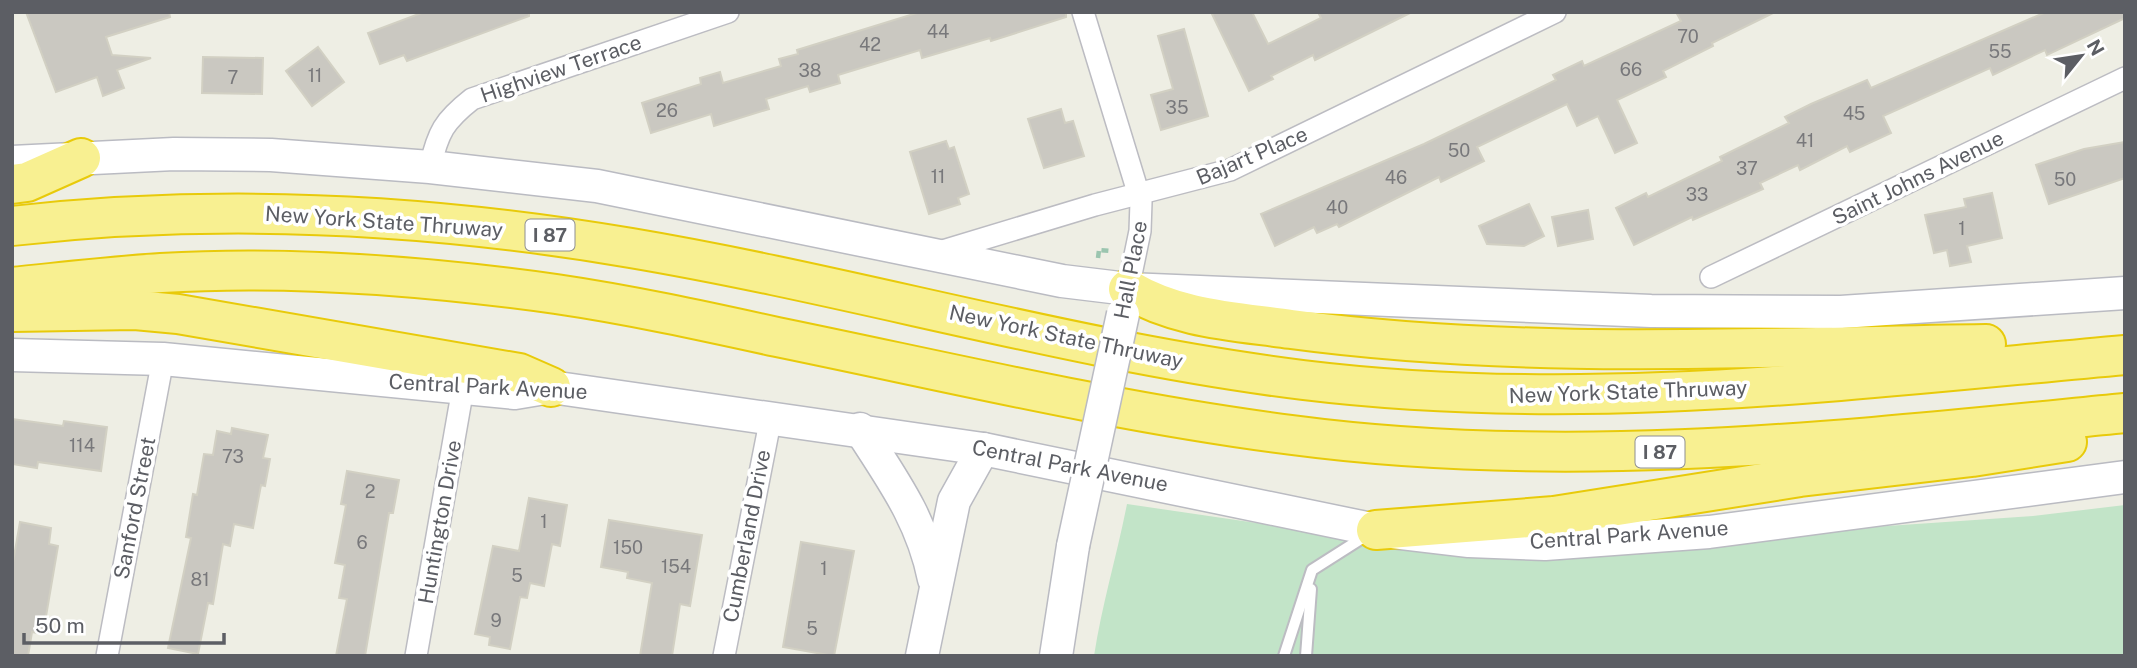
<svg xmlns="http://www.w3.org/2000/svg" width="2137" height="668" font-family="'Public Sans',sans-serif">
  <rect width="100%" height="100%" fill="#eeeee4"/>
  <path fill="#c2e4c8" d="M1127 504 1331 534 1505 552 2033 516 2125 505V656H1094C1102 604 1117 555 1127 504Z"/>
  <g fill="#cac8c1" stroke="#d2d0c3" stroke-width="2">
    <polygon points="26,12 169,12 170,17 106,37 112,55 151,58 117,70 124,88 103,96 97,77 56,92"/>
    <polygon points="424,12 529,12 529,16 407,61 404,55 380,64 368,33"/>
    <polygon points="920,12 1066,12 1066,17 991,41 990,38 922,58 920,50 838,75 840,83 810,92 808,86 766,99 769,109 714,126 711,114 651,133 642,103 701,84 700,78 720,72 723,83 781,66 779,59 798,54 797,50"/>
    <polygon points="1211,12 1252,12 1268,44 1321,18 1318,12 1412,12 1315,60 1313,55 1271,76 1273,79 1249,91"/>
    <polygon points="1676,12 1775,12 1712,43 1713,46 1663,71 1666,77 1617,100 1637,143 1615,153 1598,116 1577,126 1567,104 1477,147 1484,161 1441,182 1439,177 1339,227 1337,224 1317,233 1314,227 1275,246 1261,214 1424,144 1556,80 1553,75 1582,61 1584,66 1681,21"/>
    <polygon points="2046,12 2125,12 2125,18 2047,55 2045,50 1993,75 1990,68 1883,116 1891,133 1850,152 1847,146 1800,170 1798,165 1760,183 1763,189 1693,220 1692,217 1634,245 1616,208 1646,193 1648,197 1722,161 1720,157 1789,123 1785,117 1811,104 1867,80 1871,88"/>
    <polygon points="1184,29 1208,116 1161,130 1151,95 1173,89 1158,36"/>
    <polygon points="318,47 344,82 312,106 286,71"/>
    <polygon points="203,57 263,58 262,94 202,93"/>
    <polygon points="1061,109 1065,123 1073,121 1084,156 1044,168 1028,119"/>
    <polygon points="946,141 949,149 954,147 969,194 958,198 960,204 929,214 910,152"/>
    <polygon points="2125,142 2125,178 2049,204 2036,165 2084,149"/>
    <polygon points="1992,193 2002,238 1967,246 1971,262 1950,266 1947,250 1934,253 1925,215 1966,207 1964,199"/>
    <polygon points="1529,204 1544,236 1524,246 1487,244 1479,226"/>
    <polygon points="1588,210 1593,239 1558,246 1552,217"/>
    <polygon points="12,419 63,426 64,421 107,427 101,471 38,462 37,468 12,464"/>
    <polygon points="232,428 268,435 263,458 270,459 265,486 261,485 253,528 234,524 230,546 223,544 213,604 208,603 198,654 168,648 191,538 186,537 193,494 197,495 204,454 213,455 217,431 231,434"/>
    <polygon points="347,471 399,480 393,513 389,513 365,656 336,656 347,599 339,598 345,565 335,563 346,505 341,504"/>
    <polygon points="529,498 567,505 560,546 552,544 544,586 530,583 527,598 520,597 510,649 489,645 490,637 475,634 493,546 519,551"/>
    <polygon points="609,520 702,535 690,606 680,604 672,656 640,656 652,583 627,578 628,572 601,567"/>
    <polygon points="20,522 51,528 49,544 58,546 43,634 32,632 28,656 12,656 12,568"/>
    <polygon points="801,542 854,551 834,656 783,647"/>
  </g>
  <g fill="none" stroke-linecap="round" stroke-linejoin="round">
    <defs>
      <g id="lane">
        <polyline points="1284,656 1312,570 1367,535"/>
        <polyline points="1306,656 1311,589"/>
      </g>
      <g id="street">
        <polyline points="1083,12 1141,202 1140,231 1128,289"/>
        <path d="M430 167C438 132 444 121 472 99L728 12"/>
        <polyline points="936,253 1095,205 1230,170 1555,12"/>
        <polyline points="1711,277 2125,78"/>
        <polyline points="107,656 163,359"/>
        <polyline points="416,656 463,388"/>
        <polyline points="724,656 771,417"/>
      </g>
      <g id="secondary">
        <polyline points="12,162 174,154 271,155 430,167 597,186 1062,281 1128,289 1651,311 1841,312 2125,293"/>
        <polyline points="12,355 163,359 515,393 551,387 983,449 1376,530 1469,541 1545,544 1709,532 2125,477"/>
        <path d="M860 429C892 479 922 519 934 579"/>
        <polyline points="922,656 954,501 983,449"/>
        <polyline points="1056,656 1073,546"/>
      </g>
      <g id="highway">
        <polyline points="12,184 27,182 81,158"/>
        <path d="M12 226C218 203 426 213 631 248 856 286 1076 352 1303 380 1582 414 1847 380 2125 355"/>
        <path d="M12 287C62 282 112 276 161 273 293 265 427 276 556 294 631 305 704 321 777 337 948 372 1119 413 1292 435 1571 472 1847 440 2125 413"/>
        <path d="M1128 289C1178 319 1235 321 1291 329 1521 360 1755 347 1986 344"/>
        <polyline points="12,312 135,310 178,314 519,373 551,387"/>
        <polyline points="1376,530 1554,516 1800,477 1972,457 2067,442"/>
      </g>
    </defs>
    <use href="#lane" stroke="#bcbcc2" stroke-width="14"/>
    <use href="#street" stroke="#bcbcc2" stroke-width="24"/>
    <use href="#secondary" stroke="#babbc2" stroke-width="35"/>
    <use href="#highway" stroke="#e8ca0a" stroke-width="42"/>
    <polyline stroke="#9bc5af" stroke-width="4.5" stroke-dasharray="7 3.5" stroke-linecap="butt" points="1098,258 1099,250 1110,251"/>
    <use href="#lane" stroke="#fff" stroke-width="10"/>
    <use href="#street" stroke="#fff" stroke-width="21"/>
    <use href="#secondary" stroke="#fff" stroke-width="32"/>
    <use href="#highway" stroke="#f8f091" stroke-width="38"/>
    <defs>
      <polyline id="secondary-bridge" points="1073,546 1123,314"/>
    </defs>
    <use href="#secondary-bridge" stroke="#babbc2" stroke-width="35" stroke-linecap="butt"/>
    <use href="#secondary-bridge" stroke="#fff" stroke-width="32"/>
  </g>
  <g text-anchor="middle" stroke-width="7" stroke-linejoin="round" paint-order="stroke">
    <g font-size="18" fill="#78787b">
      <text x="938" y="38">44</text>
      <text x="1688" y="43">70</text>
      <text x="870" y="51">42</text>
      <text x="2000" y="58">55</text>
      <text x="1631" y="76">66</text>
      <text x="810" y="77">38</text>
      <text x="315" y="82">11</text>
      <text x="233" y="84">7</text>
      <text x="1177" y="114">35</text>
      <text x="667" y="117">26</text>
      <text x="1854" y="120">45</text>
      <text x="1805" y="147">41</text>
      <text x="1459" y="157">50</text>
      <text x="1747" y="175">37</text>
      <text x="938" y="183">11</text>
      <text x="1396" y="184">46</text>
      <text x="2065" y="186">50</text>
      <text x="1697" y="201">33</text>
      <text x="1337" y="214">40</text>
      <text x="1962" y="235">1</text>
      <text x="82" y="452">114</text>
      <text x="233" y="463">73</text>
      <text x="370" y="498">2</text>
      <text x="544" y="528">1</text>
      <text x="362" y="549">6</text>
      <text x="628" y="554">150</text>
      <text x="676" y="573">154</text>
      <text x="824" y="575">1</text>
      <text x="517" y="582">5</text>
      <text x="200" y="586">81</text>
      <text x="496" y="627">9</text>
      <text x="812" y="635">5</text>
    </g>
    <g fill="#fff" stroke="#8d8e92" stroke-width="2">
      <rect x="525.5" y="219.5" width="49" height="31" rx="5"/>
      <rect x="1635.5" y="436.5" width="49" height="31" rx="5"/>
    </g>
    <g font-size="19" font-weight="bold" fill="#5c5e64">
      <text x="550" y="242">I 87</text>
      <text x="1660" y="459">I 87</text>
    </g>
    <g font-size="21" fill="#5c5e64" stroke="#fff">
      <text transform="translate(561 69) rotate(-19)" y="7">Highview Terrace</text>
      <text transform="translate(1252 156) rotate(-23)" y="7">Bajart Place</text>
      <text transform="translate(1918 178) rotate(-26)" y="7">Saint Johns Avenue</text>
      <text transform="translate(384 222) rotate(4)" y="7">New York State Thruway</text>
      <text transform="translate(1131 270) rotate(-79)" y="7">Hall Place</text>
      <text transform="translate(1066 337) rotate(12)" y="7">New York State Thruway</text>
      <text transform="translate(488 387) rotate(3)" y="7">Central Park Avenue</text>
      <text transform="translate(1628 392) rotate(-2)" y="7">New York State Thruway</text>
      <text transform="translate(1070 466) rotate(11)" y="7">Central Park Avenue</text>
      <text transform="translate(135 508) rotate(-79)" y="7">Sanford Street</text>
      <text transform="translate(440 522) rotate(-80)" y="7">Huntington Drive</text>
      <text transform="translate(1629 535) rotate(-4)" y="7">Central Park Avenue</text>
      <text transform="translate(747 536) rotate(-79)" y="7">Cumberland Drive</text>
    </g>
  </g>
  <rect width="2137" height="668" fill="none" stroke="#5c5e64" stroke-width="28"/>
  <g transform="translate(2081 56) rotate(60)" stroke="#ffffff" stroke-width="5" paint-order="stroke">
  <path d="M0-5L12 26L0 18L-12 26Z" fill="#5c5e64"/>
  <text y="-10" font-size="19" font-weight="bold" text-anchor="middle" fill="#5c5e64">N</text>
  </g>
  <path d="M24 633v10h200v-10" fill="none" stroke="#5c5e64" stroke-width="3.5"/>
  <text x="35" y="633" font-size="21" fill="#5c5e64" stroke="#ffffff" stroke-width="5" paint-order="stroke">50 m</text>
</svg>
